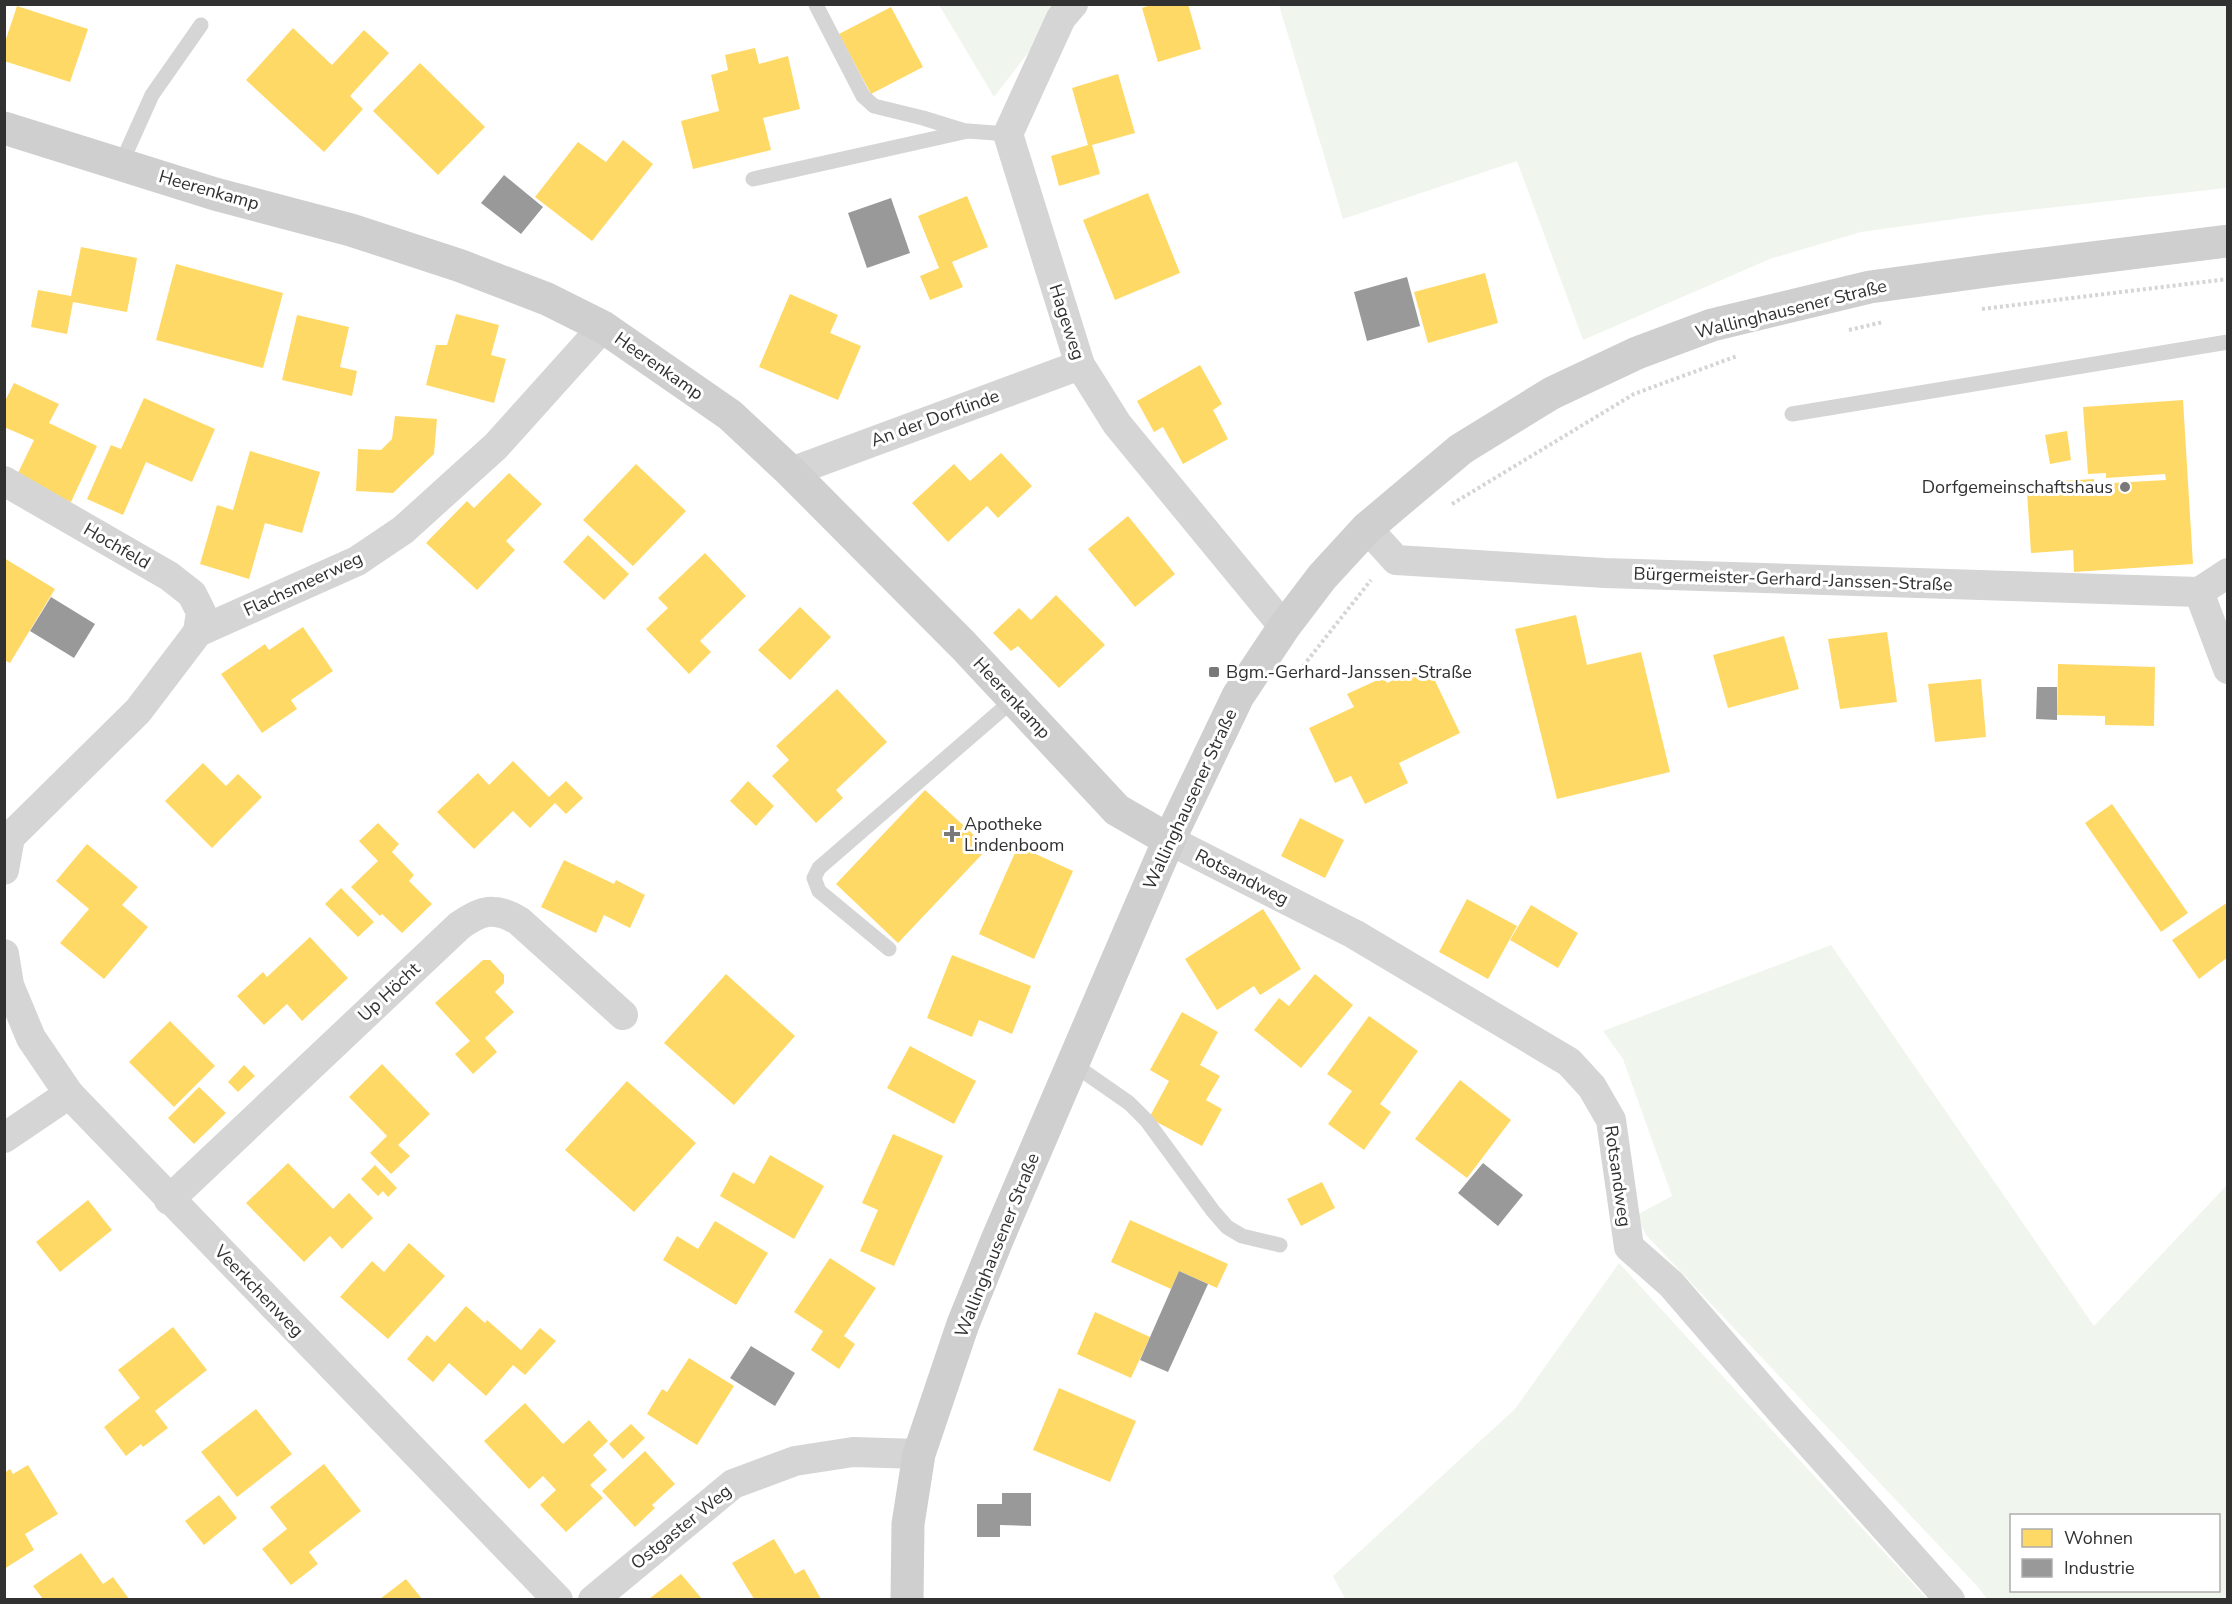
<svg xmlns="http://www.w3.org/2000/svg" width="2232" height="1604" font-family="'Nunito Sans',sans-serif">
  <rect width="100%" height="100%" fill="#fff"/>
  <g fill="#f0f6ed" fill-rule="evenodd">
    <polygon points="939,5 1065,5 994,97"/>
    <polygon points="1279,5 2227,5 2227,188 1984,215 1861,232 1770,259 1583,340 1517,161 1343,219"/>
    <path d="M1831 945 2094 1326 2227 1185V1599H1987L1977 1586 1647 1236 1635 1216 1672 1196 1623 1059 1603 1031ZM2012 1516H2218V1590H2012Z"/>
    <polygon points="1619,1263 1927,1599 1345,1599 1333,1576 1515,1409"/>
  </g>
  <g fill="#ffd966">
    <polygon points="1153,4 1188,4 1201,49 1158,62 1142,8"/>
    <polygon points="17,6 88,29 70,82 4,61 4,45"/>
    <polygon points="891,7 923,67 871,94 839,34"/>
    <polygon points="293,28 332,65 364,30 389,53 350,96 363,109 324,152 246,80"/>
    <polygon points="755,48 759,64 788,56 800,109 763,118 771,150 693,169 681,121 719,111 711,75 728,70 725,55"/>
    <polygon points="420,63 485,127 438,175 373,111"/>
    <polygon points="1118,74 1135,133 1092,145 1100,174 1059,186 1051,156 1088,145 1072,88"/>
    <polygon points="623,140 653,164 592,241 535,197 578,142 606,162"/>
    <polygon points="1148,193 1180,273 1115,300 1083,220"/>
    <polygon points="967,196 988,247 952,262 963,287 930,300 920,276 939,268 918,216"/>
    <polygon points="81,247 137,258 127,312 73,302 67,334 31,327 38,290 71,296"/>
    <polygon points="176,264 283,293 263,368 156,340"/>
    <polygon points="1485,273 1498,323 1428,343 1414,292"/>
    <polygon points="790,294 838,315 830,333 861,346 838,400 759,367"/>
    <polygon points="456,314 499,325 491,355 506,359 494,403 426,385 436,345 447,345"/>
    <polygon points="297,315 349,327 340,367 357,371 352,396 282,380"/>
    <polygon points="1200,365 1222,404 1213,410 1228,439 1183,464 1163,427 1154,432 1137,401"/>
    <polygon points="14,383 59,404 49,423 97,446 71,502 16,477 34,440 4,427 4,403"/>
    <polygon points="144,398 215,429 192,482 146,462 123,515 87,499 111,445 121,449"/>
    <polygon points="2183,400 2193,564 2074,572 2073,550 2031,553 2027,491 2061,489 2061,481 2094,479 2094,484 2166,480 2165,474 2106,478 2106,473 2088,474 2083,407"/>
    <polygon points="395,416 437,419 434,454 393,493 356,491 358,449 381,450 392,439"/>
    <polygon points="2067,431 2071,460 2050,464 2045,435"/>
    <polygon points="250,451 320,472 302,533 265,523 249,579 200,564 217,505 233,510"/>
    <polygon points="1001,453 1032,486 998,518 987,506 948,542 912,503 954,464 970,481"/>
    <polygon points="636,464 686,511 633,566 583,520"/>
    <polygon points="509,473 542,504 506,541 515,550 477,590 426,543 467,501 474,508"/>
    <polygon points="1128,516 1175,574 1135,607 1088,549"/>
    <polygon points="588,535 629,574 604,600 563,562"/>
    <polygon points="705,553 746,596 700,641 711,652 689,674 646,629 668,608 658,598"/>
    <polygon points="4,558 55,589 10,663 4,660"/>
    <polygon points="1056,595 1105,645 1059,688 1018,646 1011,651 993,633 1019,608 1031,620"/>
    <polygon points="800,607 831,637 790,680 758,650"/>
    <polygon points="1576,615 1587,665 1641,652 1670,772 1557,799 1515,629"/>
    <polygon points="303,627 333,671 291,700 297,709 262,733 221,674 265,644 269,650"/>
    <polygon points="1887,632 1897,702 1840,709 1828,639"/>
    <polygon points="1784,636 1799,689 1728,708 1713,655"/>
    <polygon points="1427,664 1460,733 1399,763 1408,783 1365,804 1351,776 1335,783 1309,728 1354,707 1347,694 1384,677 1387,683"/>
    <polygon points="2058,664 2155,667 2154,726 2105,725 2105,716 2057,715"/>
    <polygon points="1981,679 1986,737 1935,742 1928,684"/>
    <polygon points="837,689 887,742 836,790 843,798 816,823 772,776 789,760 776,746"/>
    <polygon points="513,761 549,797 566,781 583,798 566,814 555,803 530,828 513,811 474,849 437,812 478,773 489,785"/>
    <polygon points="203,763 226,786 238,774 262,797 212,848 165,801"/>
    <polygon points="748,781 774,806 756,826 730,801"/>
    <polygon points="925,790 988,848 898,943 836,884"/>
    <polygon points="2112,804 2188,913 2161,932 2085,823"/>
    <polygon points="1300,818 1344,840 1325,878 1281,856"/>
    <polygon points="378,823 399,844 392,852 414,875 409,881 432,904 402,933 382,914 380,916 351,887 378,861 359,841"/>
    <polygon points="87,844 138,887 122,905 148,927 104,979 60,943 89,909 56,881"/>
    <polygon points="1018,846 1073,871 1034,959 979,934"/>
    <polygon points="564,860 614,884 616,880 645,895 630,928 604,915 596,933 541,907"/>
    <polygon points="341,888 374,922 358,937 325,904"/>
    <polygon points="1467,899 1517,926 1488,979 1439,952"/>
    <polygon points="2228,902 2228,957 2199,979 2172,940"/>
    <polygon points="1531,905 1578,933 1558,968 1510,940"/>
    <polygon points="1263,909 1301,969 1260,995 1254,986 1217,1010 1185,959"/>
    <polygon points="310,937 348,978 302,1021 287,1004 264,1025 237,996 263,972 267,977"/>
    <polygon points="952,955 1031,986 1012,1034 979,1020 972,1037 927,1018"/>
    <polygon points="483,960 490,960 504,975 504,983 495,992 514,1012 485,1038 497,1052 473,1074 455,1054 470,1041 435,1003"/>
    <polygon points="726,974 795,1036 734,1105 664,1043"/>
    <polygon points="1315,974 1353,1005 1301,1068 1254,1030 1279,998 1289,1006"/>
    <polygon points="1182,1012 1218,1032 1200,1065 1220,1076 1206,1100 1222,1109 1202,1146 1149,1118 1169,1081 1150,1070"/>
    <polygon points="1369,1016 1418,1051 1380,1104 1391,1112 1364,1150 1328,1124 1352,1091 1327,1074"/>
    <polygon points="170,1021 215,1066 174,1107 129,1062"/>
    <polygon points="910,1046 976,1081 954,1124 887,1088"/>
    <polygon points="382,1064 430,1114 398,1145 410,1156 391,1174 370,1153 387,1136 349,1097"/>
    <polygon points="244,1065 255,1076 238,1092 228,1082"/>
    <polygon points="1460,1080 1511,1120 1467,1178 1415,1139"/>
    <polygon points="627,1081 696,1143 634,1212 565,1150"/>
    <polygon points="199,1087 226,1113 194,1144 168,1118"/>
    <polygon points="893,1134 943,1156 894,1266 860,1251 878,1210 862,1203"/>
    <polygon points="770,1155 824,1186 794,1239 720,1196 733,1172 754,1184"/>
    <polygon points="288,1163 333,1209 349,1193 373,1218 342,1249 330,1236 304,1262 246,1203"/>
    <polygon points="375,1165 397,1188 388,1197 383,1191 378,1196 361,1179"/>
    <polygon points="1322,1182 1335,1208 1301,1226 1287,1199"/>
    <polygon points="88,1200 112,1230 60,1272 36,1242"/>
    <polygon points="1130,1220 1228,1264 1217,1288 1179,1271 1171,1289 1111,1262"/>
    <polygon points="715,1221 768,1253 736,1305 663,1260 677,1236 698,1249"/>
    <polygon points="409,1243 445,1276 388,1339 340,1297 372,1261 384,1272"/>
    <polygon points="830,1258 876,1288 844,1336 855,1344 839,1369 811,1350 823,1331 794,1312"/>
    <polygon points="466,1306 485,1323 487,1320 521,1350 540,1328 556,1341 525,1375 513,1365 486,1396 449,1363 433,1382 407,1359 427,1335 435,1342"/>
    <polygon points="1095,1312 1150,1337 1131,1378 1077,1354"/>
    <polygon points="173,1327 207,1370 155,1411 168,1428 143,1447 141,1444 126,1456 104,1427 140,1398 118,1370"/>
    <polygon points="689,1358 734,1386 697,1445 647,1414 662,1389 667,1392"/>
    <polygon points="1059,1388 1136,1421 1110,1482 1033,1450"/>
    <polygon points="525,1403 563,1444 589,1420 608,1441 593,1455 607,1470 590,1485 603,1498 566,1532 540,1505 556,1490 543,1476 529,1489 484,1441"/>
    <polygon points="256,1409 292,1454 237,1497 201,1452"/>
    <polygon points="631,1424 645,1438 623,1459 609,1444"/>
    <polygon points="645,1451 675,1484 652,1505 655,1508 635,1527 602,1491"/>
    <polygon points="324,1464 361,1511 309,1552 318,1564 291,1585 262,1549 287,1529 270,1507"/>
    <polygon points="28,1465 58,1514 25,1534 34,1550 4,1569 4,1473 10,1469 13,1474"/>
    <polygon points="219,1495 237,1518 204,1545 185,1521"/>
    <polygon points="774,1539 795,1574 804,1569 821,1599 754,1599 732,1563"/>
    <polygon points="81,1553 103,1584 113,1577 129,1599 43,1599 33,1586"/>
    <polygon points="681,1574 702,1599 649,1599"/>
    <polygon points="406,1579 422,1599 380,1599"/>
  </g>
  <g fill="#999">
    <polygon points="504,175 543,207 521,234 481,203"/>
    <polygon points="891,198 910,253 867,268 848,213"/>
    <polygon points="1407,277 1420,326 1367,341 1354,292"/>
    <polygon points="51,597 95,624 74,658 30,631"/>
    <polygon points="2037,687 2057,687 2057,720 2036,719"/>
    <polygon points="1483,1163 1523,1195 1498,1226 1458,1193"/>
    <polygon points="1179,1271 1208,1284 1168,1372 1140,1360"/>
    <polygon points="751,1346 795,1373 775,1406 730,1378"/>
    <polygon points="1002,1493 1031,1493 1031,1526 1000,1525 1000,1537 977,1537 977,1504 1002,1504"/>
  </g>
  <g fill="none" stroke-linecap="round" stroke-linejoin="round">
    <g stroke="#d5d5d5" stroke-width="4" stroke-dasharray="3 3" stroke-linecap="butt">
      <polyline points="1982,309 2228,279"/>
      <polyline points="1849,330 1883,322"/>
      <polyline points="1452,504 1634,394 1737,356"/>
      <polyline points="1292,680 1371,580"/>
    </g>
    <g stroke="#d5d5d5" stroke-width="15">
      <polyline points="816,5 863,96 874,106 923,118 965,131"/>
      <polyline points="121,164 152,95 201,25"/>
      <polyline points="753,179 968,131 1008,134"/>
      <polyline points="1792,414 2228,342"/>
      <polyline points="889,949 819,891 814,878 819,868 1013,700"/>
      <polyline points="1073,1064 1129,1103 1147,1121 1213,1211 1227,1227 1242,1236 1280,1245"/>
    </g>
    <g stroke="#d5d5d5" stroke-width="30">
      <polyline points="1073,4 1061,18 1008,134 1080,365 1117,424 1284,627"/>
      <polyline points="791,472 1080,365"/>
      <polyline points="4,481 169,576 192,594 201,612 198,632"/>
      <polyline points="1367,528 1396,560 1605,573 2199,592 2228,573"/>
      <polyline points="2199,592 2228,669"/>
      <polyline points="4,836 10,837 138,711 198,632 357,561 403,530 496,446 603,327"/>
      <polyline points="1169,840 1354,934 1569,1062 1592,1087 1611,1120 1629,1247 1671,1284 1780,1410 1950,1600"/>
      <polyline points="4,870 10,837"/>
      <polyline points="4,954 9,985 31,1038 69,1094 558,1600"/>
      <polyline points="4,1138 69,1094"/>
      <path d="M169 1200 459 926C481 910 495 906 519 921L623 1015"/>
      <polyline points="593,1600 733,1484 795,1461 853,1452 919,1454"/>
    </g>
    <g stroke="#cfcfcf" stroke-width="33">
      <polyline points="4,128 215,194 351,230 461,266 547,299 603,327 730,415 791,472 963,645 1117,810 1169,840"/>
      <polyline points="907,1600 908,1524 919,1454 963,1324 997,1240 1131,928 1169,840 1238,696 1284,627 1322,577 1367,528 1461,449 1552,393 1637,353 1712,325 1870,287 2002,269 2228,241"/>
    </g>
  </g>
  <g fill="#797979" stroke="#fff" stroke-width="2">
    <circle cx="2125" cy="487" r="6"/>
    <rect x="1208" y="666" width="12" height="12" rx="3"/>
    <path d="M949 825h6v6h6v6h-6v6h-6v-6h-6v-6h6z"/>
  </g>
  <g text-anchor="middle" stroke-width="6" stroke-linejoin="round" paint-order="stroke">
    <g font-size="18" fill="#313131" stroke="#fff">
      <text transform="translate(209 190) rotate(16)" y="6">Heerenkamp</text>
      <text transform="translate(1791 309) rotate(-14)" y="6">Wallinghausener Straße</text>
      <text transform="translate(1067 322) rotate(72)" y="6">Hageweg</text>
      <text transform="translate(659 366) rotate(35)" y="6">Heerenkamp</text>
      <text transform="translate(935 418) rotate(-20)" y="6">An der Dorflinde</text>
      <text transform="translate(117 546) rotate(30)" y="6">Hochfeld</text>
      <text transform="translate(1793 579) rotate(2)" y="6">Bürgermeister-Gerhard-Janssen-Straße</text>
      <text transform="translate(303 584) rotate(-25)" y="6">Flachsmeerweg</text>
      <text transform="translate(1012 698) rotate(47)" y="6">Heerenkamp</text>
      <text transform="translate(1190 799) rotate(-65)" y="6">Wallinghausener Straße</text>
      <text transform="translate(1242 877) rotate(27)" y="6">Rotsandweg</text>
      <text transform="translate(389 992) rotate(-43)" y="6">Up Höcht</text>
      <text transform="translate(1618 1176) rotate(82)" y="6">Rotsandweg</text>
      <text transform="translate(997 1245) rotate(-68)" y="6">Wallinghausener Straße</text>
      <text transform="translate(259 1291) rotate(46)" y="6">Veerkchenweg</text>
      <text transform="translate(681 1527) rotate(-39)" y="6">Ostgaster Weg</text>
    </g>
    <g font-size="18" fill="#313131" stroke="#fff" text-anchor="start">
      <text x="2113" y="493" text-anchor="end">Dorfgemeinschaftshaus</text>
      <text x="1226" y="678">Bgm.-Gerhard-Janssen-Straße</text>
      <text x="964" y="830">Apotheke<tspan x="964" dy="21">Lindenboom</tspan></text>
    </g>
  </g>
  <rect width="2232" height="1604" fill="none" stroke="#313131" stroke-width="12"/>
  <rect x="2010" y="1514" width="210" height="78" fill="#ffffff" stroke="#adadad" stroke-width="1.5"/>
  <rect x="2022" y="1529" width="30" height="18" fill="#ffd966" stroke="#adadad" stroke-width="1.5"/>
  <text x="2064" y="1544" font-size="18" fill="#313131">Wohnen</text>
  <rect x="2022" y="1559" width="30" height="18" fill="#999999" stroke="#adadad" stroke-width="1.5"/>
  <text x="2064" y="1574" font-size="18" fill="#313131">Industrie</text>
</svg>
